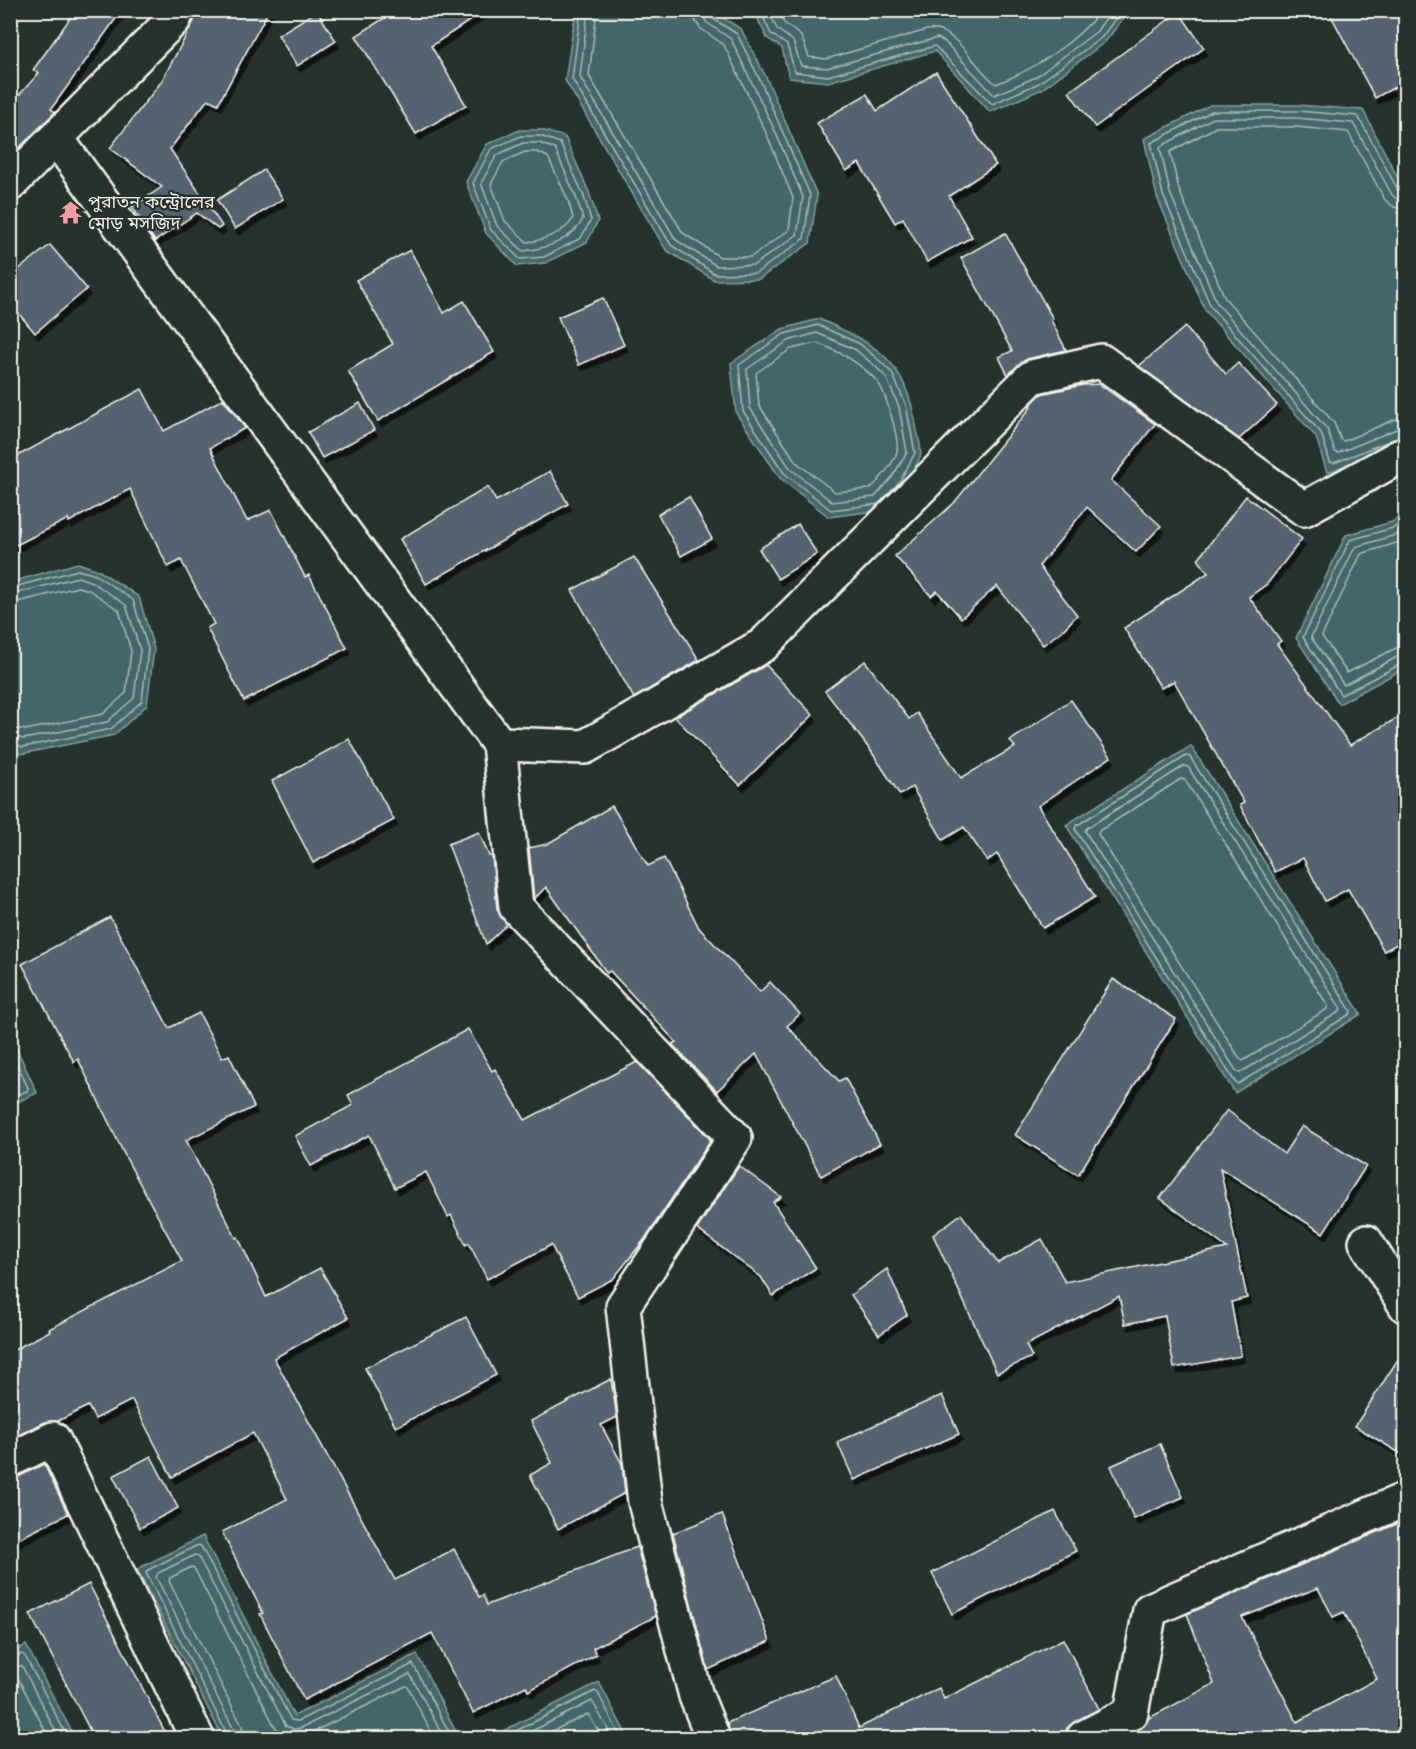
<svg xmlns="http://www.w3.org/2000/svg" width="1416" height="1749" font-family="'Balsamiq Sans','Noto Sans Bengali',sans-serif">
  <defs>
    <filter id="shadow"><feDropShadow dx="3.5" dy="6" stdDeviation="0" flood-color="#0009"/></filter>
  </defs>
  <rect width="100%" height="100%" fill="#26332d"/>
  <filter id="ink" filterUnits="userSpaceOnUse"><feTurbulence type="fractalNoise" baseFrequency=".0167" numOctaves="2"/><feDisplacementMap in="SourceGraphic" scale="12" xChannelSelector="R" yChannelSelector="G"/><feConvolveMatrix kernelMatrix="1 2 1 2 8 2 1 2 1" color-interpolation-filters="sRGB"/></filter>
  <g filter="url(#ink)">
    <g fill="#436669" stroke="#8a9e9c" stroke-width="1.5">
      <polygon points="576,10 712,11 741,29 766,77 817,195 810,243 759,279 714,280 666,250 565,80"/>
      <polygon points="754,11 754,10 1129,11 1105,42 1042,89 990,112 935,51 828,82 789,78 782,48 767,38"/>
      <polygon points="1210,105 1297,105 1363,110 1405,192 1405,439 1327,473 1316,437 1205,310 1157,197 1144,139"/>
      <polygon points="520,130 541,130 565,137 589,192 598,221 587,242 545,263 517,266 486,233 466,182 487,144"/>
      <path d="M819 319C877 345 904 358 916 425 917 434 923 449 920 457 912 477 896 494 883 510L829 517 780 478 736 413 731 363 782 329Z"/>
      <polygon points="1405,514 1405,668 1339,704 1296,638 1346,535 1392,522"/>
      <polygon points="78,563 98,570 139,597 154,649 147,705 114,735 21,754 11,748 11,582"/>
      <polygon points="1191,746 1361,1014 1235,1093 1066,825"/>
      <polygon points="10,1034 37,1093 11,1105 10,1105"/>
      <polygon points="203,1536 294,1716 417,1654 459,1738 223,1738 137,1569"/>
      <polygon points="26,1645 75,1738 11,1738 11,1653"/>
      <polygon points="599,1682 628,1738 489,1738"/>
    </g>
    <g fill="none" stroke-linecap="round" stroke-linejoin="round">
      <g stroke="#adb9b5" stroke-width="1.5">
        <polyline points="581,10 572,79 671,245 715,274 756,273 804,239 810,195 760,80 737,34 712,18 710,10"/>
        <polyline points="588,10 580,77 676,240 717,266 754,265 797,235 803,197 775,131 731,39 706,22 703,10"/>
        <polyline points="597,10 589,76 683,233 720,257 751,257 789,230 793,198 767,135 724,45 700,28 695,20 693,10"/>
        <polyline points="760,10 771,34 787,45 795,72 828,76 935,46 992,104 1039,83 1101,38 1122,10"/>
        <polyline points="768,10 777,29 793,41 801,66 827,68 937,38 945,42 994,95 1036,77 1096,32 1112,10"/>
        <path d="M778 10 784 23 801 36 809 57 826 59 927 30C956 25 975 69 996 84 1033 70 1077 42 1101 10"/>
        <polygon points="521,136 540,136 560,143 583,194 591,220 581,238 544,257 520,259 491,230 473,183 491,149"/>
        <path d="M523 143H539L555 149 576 197 583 219C573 240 545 249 523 251L497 226 481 183 497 155Z"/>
        <path d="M525 152H537L548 157 568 200 573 218C567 232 541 241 527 242L505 221 491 184 503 162Z"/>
        <polyline points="1406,193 1398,190 1358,116 1297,111 1212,111 1151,143 1163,195 1211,307 1321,433 1330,462 1334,463 1406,434"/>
        <polyline points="1406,201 1397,199 1392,195 1353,123 1297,118 1213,118 1160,147 1170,193 1217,303 1327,429 1335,452 1338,453 1399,428 1406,427"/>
        <polyline points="1406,210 1394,207 1385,200 1348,132 1296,127 1216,127 1170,152 1179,190 1225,298 1334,423 1341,440 1344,441 1396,419 1406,418"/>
        <polygon points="817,333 856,350 876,367 886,377 899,407 907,452 893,476 875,497 832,502 790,468 750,408 747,369 788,341"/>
        <path d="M817 343C839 351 859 362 876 380 885 389 899 438 897 451 895 462 879 481 870 489L835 492 796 462 759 405 756 373 791 349Z"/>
        <polyline points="879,504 831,510 784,473 743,411 739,365 784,334 818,325 860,344 881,362 892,373 906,405 915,453 900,481 883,500"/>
        <polyline points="1406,521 1393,528 1350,540 1303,637 1341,695 1401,664 1406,663"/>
        <polyline points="1406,530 1396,535 1355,547 1311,637 1344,685 1397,657 1406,655"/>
        <polyline points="1406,540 1361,554 1322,636 1347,673 1394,649 1406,646"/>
        <polyline points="10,588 78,570 96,575 133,600 148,649 142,701 111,729 23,747 10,743"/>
        <polyline points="10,595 78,577 92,582 126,605 140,650 134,698 107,722 24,739 10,736"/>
        <polyline points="10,604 78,587 89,590 119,610 131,651 126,693 103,714 25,730 10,727"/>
        <polygon points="1186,756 1190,757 1351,1011 1350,1014 1238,1084 1235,1082 1075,829 1076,826"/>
        <polygon points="1184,766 1188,767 1341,1009 1339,1012 1240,1073 1237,1072 1085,831 1087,828"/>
        <polygon points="1181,779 1185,780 1328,1006 1327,1009 1243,1061 1240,1059 1098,834 1099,831"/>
        <polyline points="10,1048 28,1088 27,1091 10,1098"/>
        <polyline points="10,1658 22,1654 25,1656 68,1738"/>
        <polyline points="10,1666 22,1666 59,1738"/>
        <polyline points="10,1675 17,1676 49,1738"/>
        <polyline points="228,1738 227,1734 146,1573 148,1570 198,1545 201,1546 291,1720 298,1721 413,1664 452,1738"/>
        <polyline points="235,1738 234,1730 156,1577 158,1573 195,1555 198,1556 286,1726 294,1729 301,1728 410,1674 444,1738"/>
        <path d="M244 1738 242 1726 169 1581 170 1578 191 1567 194 1568 274 1725C281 1736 290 1740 303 1737L406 1686 408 1687 434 1738"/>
        <polyline points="502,1738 595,1691 598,1693 621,1738"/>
        <polyline points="518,1738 592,1701 613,1738"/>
        <polyline points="538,1738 588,1714 603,1738"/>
      </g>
    </g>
    <g fill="#546370" stroke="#f4f1e8" stroke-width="1.5" fill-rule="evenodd" filter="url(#shadow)">
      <polygon points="76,10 122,10 51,109 55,112 10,157 10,105 39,73 33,70"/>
      <polygon points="200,10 269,10 218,104 208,99 170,149 222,226 218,229 197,213 155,241 132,207 162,187 110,148 161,82"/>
      <polygon points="397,10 486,10 431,46 466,105 416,134 356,36"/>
      <polygon points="1328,10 1406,10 1406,81 1375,98"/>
      <polygon points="317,11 336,41 297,66 278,35"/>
      <polygon points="1179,12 1204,48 1095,127 1069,92"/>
      <polygon points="936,72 996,165 949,196 972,237 927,262 903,218 895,223 859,163 846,171 817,123 867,94 877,111"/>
      <polygon points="264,170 283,199 235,229 217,200"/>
      <polygon points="1005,233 1053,319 1051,320 1066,350 1027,359 1019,364 1008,375 999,357 1012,351 961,258"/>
      <polygon points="50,245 87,289 35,333 10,303 10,276"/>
      <polygon points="410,250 444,313 464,301 494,352 378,421 348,371 393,344 356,280"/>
      <polygon points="603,298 624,345 579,365 558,317"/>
      <polygon points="1185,327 1226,374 1238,363 1277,405 1239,439 1139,366"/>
      <polygon points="1099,384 1155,424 1111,480 1161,526 1136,552 1087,507 1039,566 1077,615 1064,629 1043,645 997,586 961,618 937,591 931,596 895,556 954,503 1031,407 1029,406 1041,394 1083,385"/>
      <polygon points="142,389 164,431 223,399 245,428 210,448 247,521 271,510 305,577 309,575 347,648 244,701 207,628 214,624 181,560 168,567 130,489 69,522 68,519 10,548 10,460"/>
      <polygon points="360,403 374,430 322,458 308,432"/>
      <polygon points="550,471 568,504 426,584 400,539 488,487 496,501"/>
      <polygon points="1246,496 1302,539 1267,584 1249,597 1281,641 1277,644 1350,745 1406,713 1406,939 1384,951 1348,889 1325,901 1303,858 1275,872 1240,805 1244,803 1174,681 1161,688 1124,628 1208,573 1198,559"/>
      <polygon points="689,497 712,539 681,556 658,514"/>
      <polygon points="798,524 817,554 778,579 759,549"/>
      <polygon points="634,557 699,660 634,698 572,590"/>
      <polygon points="865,661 909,719 917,713 961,778 1015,747 1010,741 1071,700 1111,757 1038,806 1095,897 1043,928 997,854 987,861 964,827 943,840 912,787 900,795 871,751 825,691"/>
      <polygon points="766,665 813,715 740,785 675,717"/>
      <polygon points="349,739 394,820 313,863 272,781"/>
      <polygon points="612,806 648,866 664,858 699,928 760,992 770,982 800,1014 787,1026 839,1081 845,1078 880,1144 821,1176 756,1054 717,1091 672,1044 676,1042 610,971 607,973 546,887 534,899 529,848 547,844"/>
      <polygon points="479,832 489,856 492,856 497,909 507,924 486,944 448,844"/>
      <polygon points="110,917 169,1028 199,1013 222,1058 229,1055 254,1107 186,1140 236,1238 238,1237 266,1297 320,1268 348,1318 274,1358 395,1580 454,1549 479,1597 483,1595 487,1605 637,1547 656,1616 593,1648 596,1655 528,1691 526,1686 473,1713 432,1633 304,1700 260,1614 263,1613 222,1532 287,1499 253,1433 172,1477 132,1400 95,1419 88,1406 58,1421 45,1422 10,1439 10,1352 50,1331 49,1329 182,1261 126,1158 78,1059 74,1062 22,964"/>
      <polygon points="1113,979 1176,1019 1078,1175 1015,1135"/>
      <polygon points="468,1029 492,1071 495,1069 525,1120 637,1062 711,1140 644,1240 613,1279 578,1297 551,1245 487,1279 469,1243 466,1245 451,1215 448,1217 426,1172 395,1188 369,1135 311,1166 295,1136 353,1105 348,1095"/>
      <polygon points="1227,1110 1284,1154 1302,1126 1366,1166 1323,1233 1220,1168 1247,1298 1231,1302 1241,1356 1174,1368 1165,1316 1125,1324 1119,1296 1026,1345 1032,1357 997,1373 933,1235 961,1214 998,1263 1042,1239 1065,1282 1227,1248 1160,1198"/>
      <polygon points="739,1166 781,1197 773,1202 816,1268 773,1296 761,1277 697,1229"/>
      <polygon points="887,1269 907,1315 879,1335 851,1295"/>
      <polygon points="466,1317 496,1375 396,1427 365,1368"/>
      <polygon points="1406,1347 1406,1457 1355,1426"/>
      <polygon points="611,1379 617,1417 601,1425 622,1464 625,1493 558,1529 530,1475 552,1463 531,1421"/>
      <polygon points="942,1395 959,1434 854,1480 837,1442"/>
      <polygon points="1160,1444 1183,1497 1134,1519 1111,1466"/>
      <polygon points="151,1456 178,1508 140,1528 113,1476"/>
      <polygon points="44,1464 68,1514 10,1543 10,1478 18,1477"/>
      <polygon points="1055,1511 1076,1551 952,1614 932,1573"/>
      <polygon points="722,1514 770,1641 708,1670 673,1533"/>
      <path d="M1406 1520V1738H1123L1140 1729 1149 1718 1214 1684 1187 1614ZM1318 1588 1333 1617 1344 1612 1377 1679 1297 1722 1242 1617Z"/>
      <polygon points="89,1584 168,1738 94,1738 30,1614"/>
      <polygon points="1063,1639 1099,1709 1074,1722 1067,1728 1064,1738 731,1738 727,1723 836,1676 859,1728 939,1688 944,1699"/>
    </g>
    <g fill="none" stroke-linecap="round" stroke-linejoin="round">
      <defs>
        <g id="minor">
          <polyline points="56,138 499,744 516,907 735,1138 623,1306 645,1502 696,1696 713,1738"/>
          <polyline points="10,184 174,19 178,10"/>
          <polyline points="499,744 585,747 763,645 1032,377 1101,361 1304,509 1406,453"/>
          <polyline points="1366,1242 1406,1306"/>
          <polyline points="10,1460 53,1439 197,1738"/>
          <polyline points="1083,1738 1131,1713 1150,1610 1406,1499"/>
        </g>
      </defs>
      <use href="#minor" stroke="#f4f1e8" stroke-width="38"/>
      <use href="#minor" stroke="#26332d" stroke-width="33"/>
    </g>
  </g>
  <defs>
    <symbol id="temple-bare" viewBox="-9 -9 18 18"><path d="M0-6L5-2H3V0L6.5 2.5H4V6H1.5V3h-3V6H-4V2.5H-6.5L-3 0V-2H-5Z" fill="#ff9aa2" stroke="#26332d" stroke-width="2.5" paint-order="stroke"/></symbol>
  </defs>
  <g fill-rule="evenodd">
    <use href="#temple-bare" x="54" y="196" width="33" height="33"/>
  </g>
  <g text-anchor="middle" stroke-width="4.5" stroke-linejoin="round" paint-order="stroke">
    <g font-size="18" fill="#f4f1e8" stroke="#26332d" text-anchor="start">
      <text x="88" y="208">পুরাতন কন্ট্রোলের<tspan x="88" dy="21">মোড় মসজিদ</tspan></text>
    </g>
  </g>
  <rect width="1416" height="1749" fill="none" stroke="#26332d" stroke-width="36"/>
  <rect x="18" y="18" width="1380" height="1713" fill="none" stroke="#f4f1e8" stroke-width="2" filter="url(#ink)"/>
</svg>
